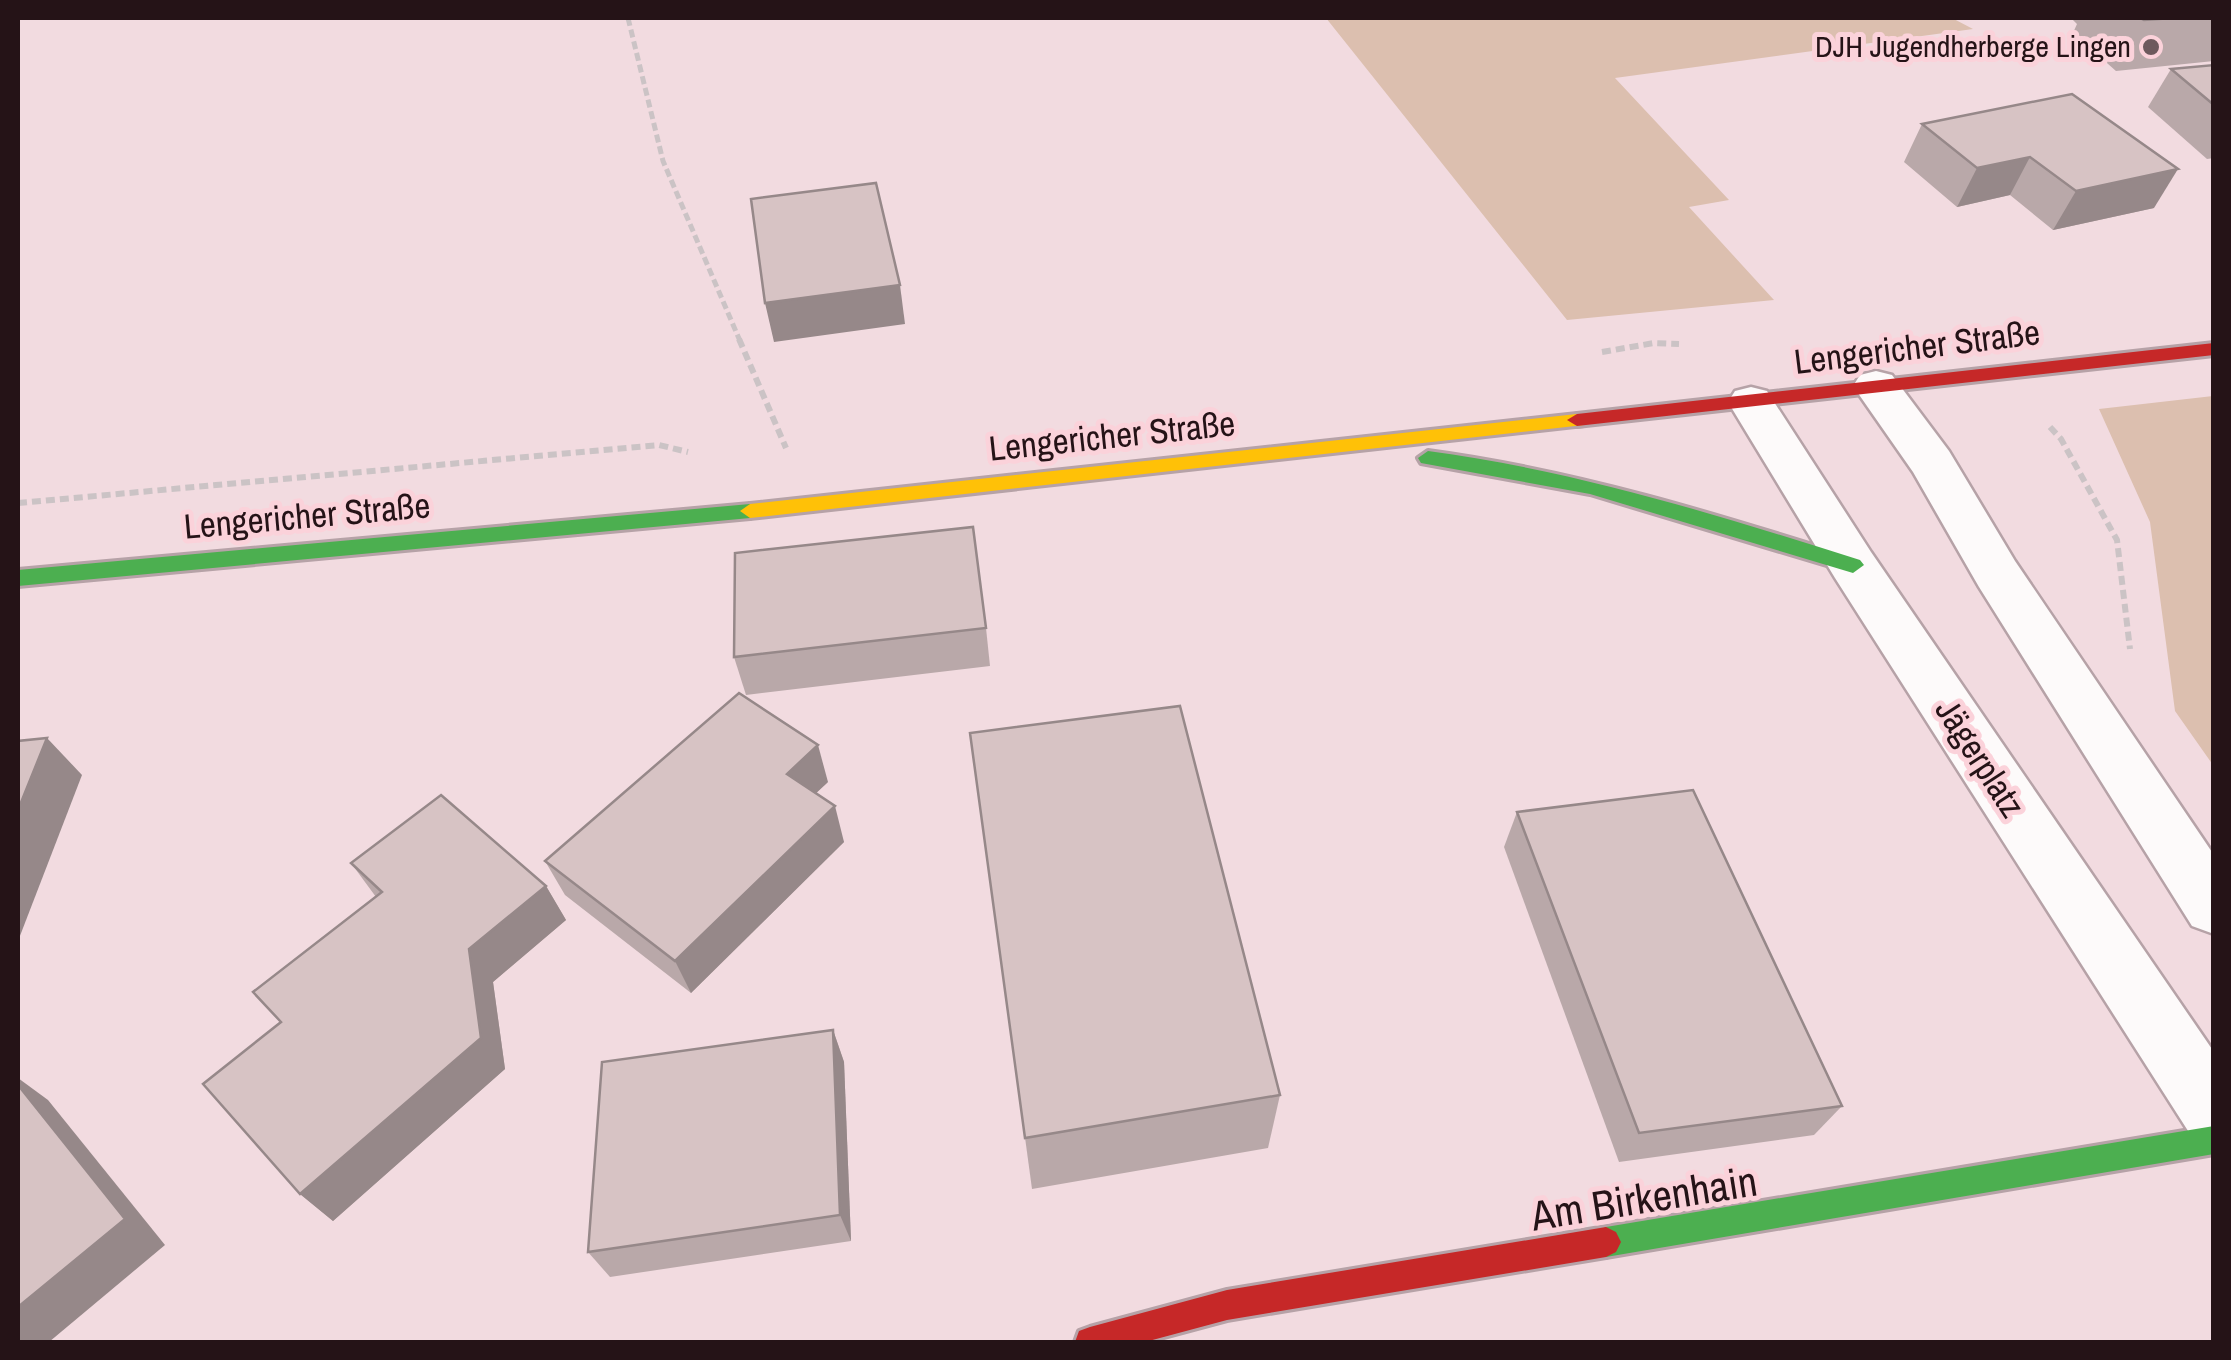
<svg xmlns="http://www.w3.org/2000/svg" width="2231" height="1360" font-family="'Archivo Narrow',sans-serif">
  <rect width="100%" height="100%" fill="#f2dbe0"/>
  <g fill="#dcbfaf">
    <polygon points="1326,18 1952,18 1973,29 1615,78 1729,200 1689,207 1774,300 1567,320"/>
    <polygon points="2213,396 2214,396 2213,765 2175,711 2150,522 2099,409"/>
  </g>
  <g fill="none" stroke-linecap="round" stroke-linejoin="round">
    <defs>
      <g id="street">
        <polygon points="1876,371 1892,375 1949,451 2015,561 2214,855 2214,934 2192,926 1979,587 1913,472 1853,386 1860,375"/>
        <polygon points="1751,387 1767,391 1871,552 2214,1052 2214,1144 2190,1134 1835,578 1728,402 1735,391"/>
      </g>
      <g id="fast">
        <path d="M1428 451C1577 471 1718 515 1860 560L1864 565 1853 573 1590 494 1421 463 1418 458Z"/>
        <polygon points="750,504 760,511 750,518 18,586 18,570"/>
        <polygon points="2214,1126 2214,1154 1606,1257 1596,1252 1591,1242 1596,1232 1606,1227"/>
      </g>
      <polygon id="slow" points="1577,414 1587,420 1584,425 750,518 740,511 750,504"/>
      <g id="jam">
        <polygon points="2214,343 2214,355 1577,426 1567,420 1577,414"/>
        <polygon points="1606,1227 1616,1232 1621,1242 1616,1252 1606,1257 1227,1320 1145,1342 1075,1342 1079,1331 1090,1327 1227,1290"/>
      </g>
    </defs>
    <use href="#street" stroke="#b6a2a7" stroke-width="5"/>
    <use href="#fast" stroke="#b6a2a7" stroke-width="6"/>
    <use href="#slow" stroke="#b6a2a7" stroke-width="6"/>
    <use href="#jam" stroke="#b6a2a7" stroke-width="6"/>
    <polyline stroke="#cbc3c5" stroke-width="5" stroke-dasharray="8 4" stroke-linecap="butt" points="628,18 663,161 740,341"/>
    <g stroke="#cbc3c5" stroke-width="6" stroke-dasharray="9 5" stroke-linecap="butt">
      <polyline points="739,339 786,448"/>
      <polyline points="1602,352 1654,343 1679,344"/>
      <polyline points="2050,427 2061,439 2117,540 2130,649"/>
      <polyline points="18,503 659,445 688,452"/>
    </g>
    <use href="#street" fill="#fdfafa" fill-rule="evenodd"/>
    <use href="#fast" fill="#4caf50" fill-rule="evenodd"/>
    <use href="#slow" fill="#ffc107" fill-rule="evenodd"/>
    <use href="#jam" fill="#c62828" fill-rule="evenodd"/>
  </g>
  <g fill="#b9a8a9">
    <polygon points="2071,18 2214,18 2214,61 2116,71 2073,33 2077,24"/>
    <polygon points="2214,65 2214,158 2207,159 2148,107 2171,69"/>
    <polygon points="2072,94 2154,208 2053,230 2010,195 1957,207 1904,162 1922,124"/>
    <polygon points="986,628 990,666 746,695 734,657"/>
    <polygon points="970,733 1280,1095 1268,1148 1032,1189"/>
    <polygon points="828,782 816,793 844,842 691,993 565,895 545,861"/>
    <polygon points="1517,812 1842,1106 1814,1135 1619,1162 1504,847"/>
    <polygon points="351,863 546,886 566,920 493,982 505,1069 333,1221 300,1194 376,897"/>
    <polygon points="833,1030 844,1062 851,1241 610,1277 588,1252"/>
  </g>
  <g fill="#968889">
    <polygon points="2030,157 2010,195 1957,207 1977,168"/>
    <polygon points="2178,169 2154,208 2053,230 2076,191"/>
    <polygon points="900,285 905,324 774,342 765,303"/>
    <polygon points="47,738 82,775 18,941 18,810"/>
    <polygon points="818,745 828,782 798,810 787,774"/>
    <polygon points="835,806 844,842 691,993 675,961"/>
    <polygon points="546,886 566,920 493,982 505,1069 333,1221 300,1194 469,949"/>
    <polygon points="833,1030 844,1062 851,1241 840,1215"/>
    <polygon points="18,1078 48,1100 165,1245 49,1342 18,1342"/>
  </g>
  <g fill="#d7c3c4" stroke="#968889" stroke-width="2.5">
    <polygon points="2140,18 2173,18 2144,20"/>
    <polygon points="2214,65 2214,105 2171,69"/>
    <polygon points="2072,94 2178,169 2076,191 2030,157 1977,168 1922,124"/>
    <polygon points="876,183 900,285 765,303 751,199"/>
    <polygon points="973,527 986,628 734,657 735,553"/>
    <polygon points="739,693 818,745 787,774 835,806 675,961 545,861"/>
    <polygon points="1180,706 1280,1095 1025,1138 970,733"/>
    <polygon points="47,738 18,810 18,741"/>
    <polygon points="1693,790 1842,1106 1639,1133 1517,812"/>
    <polygon points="441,795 546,886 469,949 481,1038 300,1194 203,1084 281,1022 253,992 382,892 351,863"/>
    <polygon points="833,1030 840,1215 588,1252 602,1062"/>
    <polygon points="18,1085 125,1219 18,1307"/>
  </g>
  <circle fill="#6d595d" stroke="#fbd2da" stroke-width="4" cx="2151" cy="47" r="10"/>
  <g text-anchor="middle" stroke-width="10" stroke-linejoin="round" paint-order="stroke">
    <g font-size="30" fill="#251317" stroke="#fbd2da" text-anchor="end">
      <text x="2131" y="57">DJH Jugendherberge Lingen</text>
    </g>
    <g font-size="35" fill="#251317" stroke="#fbd2da">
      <text transform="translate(1917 347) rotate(-7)" y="12">Lengericher Straße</text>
      <text transform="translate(1112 436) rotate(-6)" y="12">Lengericher Straße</text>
      <text transform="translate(307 516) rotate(-5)" y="12">Lengericher Straße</text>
      <text transform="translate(1980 758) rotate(57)" y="12">Jägerplatz</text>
    </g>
    <g font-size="42" fill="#251317" stroke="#fbd2da">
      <text transform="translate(1644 1198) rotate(-9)" y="15">Am Birkenhain</text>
    </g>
  </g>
  <rect width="2231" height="1360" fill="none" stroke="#251317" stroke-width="40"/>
</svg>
